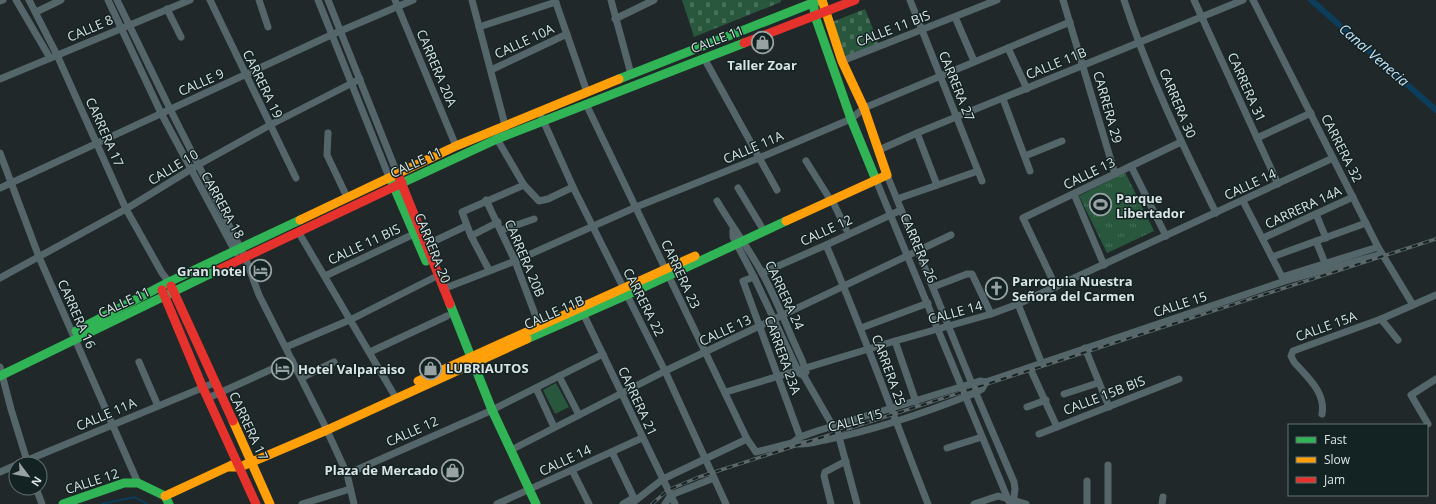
<svg xmlns="http://www.w3.org/2000/svg" width="1436" height="504" font-family="'Open Sans',sans-serif">
  <defs>
    <pattern id="cemetery-stones" width="16" height="16" patternUnits="userSpaceOnUse"><rect width="16" height="16" fill="#28573e"/><path d="M2 7V4a2 2 0 0 1 4 0v3zM10 15v-3a2 2 0 0 1 4 0v3z" fill="#476f5a"/></pattern>
    <pattern id="park-tufts" width="24" height="20" patternUnits="userSpaceOnUse"><rect width="24" height="20" fill="#28573e"/><path d="M3 7l-1-3M5 7V3M7 7l1-3M15 17l-1-3M17 17v-4M19 17l1-3" fill="none" stroke="#476f5a"/></pattern>
  </defs>
  <rect width="100%" height="100%" fill="#202829"/>
  <polygon fill="#28573e" points="556,383 569,407 555,414 543,390"/>
  <g fill="url(#cemetery-stones)">
    <polygon points="682,0 781,0 781,2 694,37"/>
    <polygon points="865,9 879,44 846,57 832,22"/>
  </g>
  <polygon fill="url(#park-tufts)" points="1125,172 1154,231 1107,253 1079,196"/>
  <g fill="none" stroke-linecap="round" stroke-linejoin="round">
    <polyline stroke="#0c3d5b" stroke-width="2" points="102,504 135,497 147,504"/>
    <polyline stroke="#0c3d5b" stroke-width="6" points="1311,0 1436,110"/>
    <g stroke="#55666b" stroke-width="7">
      <polyline points="16,0 50,58"/>
      <polyline points="29,0 57,55 126,209 162,273 169,282"/>
      <polyline points="108,0 161,113 236,253"/>
      <polyline points="117,0 170,109 245,257 259,295 324,424 347,474 354,504"/>
      <polyline points="210,0 296,178"/>
      <polyline points="259,0 268,27"/>
      <polyline points="318,0 389,177"/>
      <polyline points="328,0 397,173"/>
      <polyline points="395,0 456,146"/>
      <polyline points="472,0 505,125"/>
      <polyline points="555,0 587,92"/>
      <polyline points="611,0 631,74"/>
      <polyline points="910,0 982,181"/>
      <polyline points="1063,0 1115,174"/>
      <path d="M1124 0C1148 74 1182 144 1216 213"/>
      <polyline points="1194,0 1278,184"/>
      <polyline points="1253,0 1378,247 1413,305"/>
      <polyline points="0,1 3,0"/>
      <polyline points="167,9 181,37"/>
      <polyline points="36,12 61,0"/>
      <polyline points="955,17 974,61"/>
      <polyline points="615,19 654,0"/>
      <polyline points="479,27 556,2"/>
      <polyline points="1008,48 1027,89"/>
      <polyline points="704,58 777,190"/>
      <polyline points="842,61 997,0"/>
      <polyline points="491,70 567,34"/>
      <polyline points="0,79 190,0"/>
      <polyline points="1003,99 1030,171"/>
      <polyline points="586,104 747,439 756,452 792,443 800,437 817,431 980,381 986,382 1285,281 1382,254"/>
      <polyline points="542,118 573,187 665,371 726,504"/>
      <polyline points="328,133 327,155 347,197"/>
      <polyline points="917,133 937,185"/>
      <polyline points="1257,138 1311,113"/>
      <polyline points="497,139 524,185 539,201 548,199 573,187"/>
      <polyline points="879,150 917,133 1243,0"/>
      <polyline points="0,153 39,257 138,483"/>
      <polyline points="1025,156 1062,141"/>
      <polyline points="806,161 828,196"/>
      <polyline points="1131,166 1166,236"/>
      <polyline points="887,175 972,384 1014,482 1015,489 1013,504"/>
      <polyline points="876,180 1010,504"/>
      <polyline points="0,188 331,35 413,0"/>
      <polyline points="738,188 761,226"/>
      <polyline points="1074,194 1104,265"/>
      <polyline points="897,199 978,171"/>
      <polyline points="486,200 515,261 539,325"/>
      <polyline points="832,200 846,229"/>
      <path d="M717 201C731 225 747 246 761 271 777 299 788 331 802 360L806 372"/>
      <polyline points="1243,201 1282,277 1378,247"/>
      <polyline points="1316,214 1326,238"/>
      <polyline points="502,230 534,219"/>
      <polyline points="733,230 733,237 754,277 799,373 804,376 839,437 857,504"/>
      <polyline points="299,233 396,398"/>
      <polyline points="471,236 498,222"/>
      <polyline points="1263,238 1353,197"/>
      <polyline points="1316,241 1325,263"/>
      <polyline points="426,245 466,226"/>
      <path d="M826 245C863 330 894 418 928 504"/>
      <polyline points="1272,257 1366,223"/>
      <polyline points="489,270 471,236 462,212 524,185"/>
      <polyline points="762,273 826,245 901,210"/>
      <polyline points="325,276 414,234"/>
      <polyline points="754,277 743,281 800,437"/>
      <polyline points="0,278 126,209 198,165 270,125 360,79"/>
      <polyline points="933,287 967,274 972,274 991,314"/>
      <polyline points="1056,287 1023,218 1181,142"/>
      <polyline points="443,289 515,261 636,207 759,158 851,119 864,108 1070,22"/>
      <polyline points="1018,304 1042,364"/>
      <polyline points="581,309 675,504"/>
      <polyline points="1381,319 1398,340"/>
      <polyline points="861,328 928,303"/>
      <polyline points="895,341 916,402"/>
      <polyline points="286,347 352,319 433,278"/>
      <polyline points="1085,348 1109,407"/>
      <polyline points="370,352 447,316"/>
      <polyline points="139,362 158,406"/>
      <polyline points="0,367 11,409 28,464"/>
      <polyline points="1030,368 1057,427"/>
      <polyline points="559,376 579,415"/>
      <polyline points="301,378 334,362"/>
      <polyline points="536,388 554,427"/>
      <polyline points="726,392 895,341 991,314 1018,304 1333,158"/>
      <polyline points="1064,394 1098,383"/>
      <polyline points="208,398 292,360"/>
      <polyline points="1027,407 1046,400"/>
      <polyline points="492,410 603,354"/>
      <path d="M1322 414C1326 392 1307 377 1294 362L1291 356 1293 351 1381 319 1436 295"/>
      <polyline points="1428,424 1411,395 1436,379"/>
      <polyline points="1039,434 1179,379"/>
      <path d="M792 443C803 446 814 442 825 440 876 430 927 412 975 393L982 389 986 382"/>
      <polyline points="947,448 982,437"/>
      <polyline points="511,450 665,371 951,235"/>
      <polyline points="612,452 635,500"/>
      <polyline points="18,464 214,383"/>
      <polyline points="572,470 589,504"/>
      <polyline points="0,472 16,465"/>
      <polyline points="347,474 488,412"/>
      <polyline points="1087,481 1087,504"/>
      <polyline points="36,488 42,504"/>
      <polyline points="302,504 350,489"/>
      <polyline points="497,504 642,438"/>
      <polyline points="623,504 633,498"/>
      <polyline points="631,504 663,479 747,439"/>
      <polyline points="665,504 671,495 714,478"/>
      <polyline points="831,504 824,476 825,472 846,461"/>
      <polyline points="974,504 998,496 1026,504"/>
      <polyline points="1108,504 1108,465"/>
      <polyline points="1162,504 1163,497"/>
    </g>
    <g stroke="#30b455" stroke-width="9">
      <polyline points="813,0 815,16 851,119 876,180"/>
      <polyline points="619,79 820,0"/>
      <polyline points="391,180 426,261"/>
      <polyline points="402,183 497,139 744,43"/>
      <polyline points="450,304 492,410 536,504"/>
      <polyline points="76,331 169,282 300,220"/>
      <polyline points="527,339 627,295 786,221"/>
      <polyline points="0,376 218,270"/>
      <polyline points="63,504 124,483 138,483 165,496 169,504"/>
    </g>
    <g stroke="#ff9f0a" stroke-width="9">
      <polyline points="300,220 456,146 619,79"/>
      <polyline points="786,221 887,175 864,108 842,61 822,0"/>
      <polyline points="418,381 695,256"/>
      <polyline points="233,421 270,504"/>
      <polyline points="230,467 240,467 327,430 527,339"/>
      <polyline points="165,496 234,464"/>
    </g>
    <g stroke="#e5322d" stroke-width="9">
      <polyline points="744,43 855,0"/>
      <polyline points="399,177 450,304"/>
      <polyline points="218,270 402,183"/>
      <polyline points="171,286 233,421"/>
      <polyline points="162,290 203,388 256,504"/>
    </g>
    <defs>
      <polyline id="rail" points="652,504 668,490 699,477 1436,239"/>
    </defs>
    <use href="#rail" stroke="#5c676a" stroke-width="3.5"/>
    <use href="#rail" stroke="#132323" stroke-width="2" stroke-dasharray="6" stroke-linecap="butt"/>
  </g>
  <defs>
    <symbol id="shop-ring" viewBox="-11 -11 22 22"><circle r="9.5" fill="#132323" stroke="#99a2a3" stroke-width="1.5"/><path d="M-5-2.5h2.3a2.7 3.5 0 0 1 5.4 0H5L5.5 6h-11ZM-1.5-2.5h3a1.5 2.3 0 0 0-3 0Z" fill="#99a2a3"/></symbol>
    <symbol id="stadium-ring" viewBox="-11 -11 22 22"><circle r="9.5" fill="#132323" stroke="#99a2a3" stroke-width="1.5"/><path d="M0-5a6.5 5 0 1 0 0 10a6.5 5 0 1 0 0-10ZM-3.5-1.8h7v3.6h-7Z" fill="#99a2a3"/></symbol>
    <symbol id="hotel-ring" viewBox="-11 -11 22 22"><circle r="9.5" fill="#132323" stroke="#99a2a3" stroke-width="1.5"/><path d="M-6-4.5h1.5V1H6V5H4.5V3h-9V5H-6ZM-4 0a1.8 1.8 0 1 1 3.6 0ZM.5 0V-2.5h3Q6-2.5 6 0Z" fill="#99a2a3"/></symbol>
    <symbol id="church-ring" viewBox="-11 -11 22 22"><circle r="9.5" fill="#132323" stroke="#99a2a3" stroke-width="1.5"/><path d="M-1.2-6h2.4v3.5h3.3v2.4h-3.3V6h-2.4V-.1h-3.3v-2.4h3.3Z" fill="#99a2a3"/></symbol>
  </defs>
  <g fill-rule="evenodd">
    <use href="#shop-ring" x="750" y="30" width="25" height="25"/>
    <use href="#stadium-ring" x="1088" y="192" width="25" height="25"/>
    <use href="#hotel-ring" x="248" y="258" width="25" height="25"/>
    <use href="#church-ring" x="984" y="276" width="25" height="25"/>
    <use href="#shop-ring" x="418" y="356" width="25" height="25"/>
    <use href="#hotel-ring" x="270" y="356" width="25" height="25"/>
    <use href="#shop-ring" x="440" y="458" width="25" height="25"/>
  </g>
  <g text-anchor="middle" stroke-width="3" stroke-linejoin="round" paint-order="stroke">
    <g font-size="13" fill="#dae4e4" stroke="#132323">
      <text transform="translate(90 28) rotate(-23)" y="5">CALLE 8</text>
      <text transform="translate(893 28) rotate(-21)" y="5">CALLE 11 BIS</text>
      <text transform="translate(717 39) rotate(-21)" y="5">CALLE 11</text>
      <text transform="translate(524 41) rotate(-25)" y="5">CALLE 10A</text>
      <text transform="translate(1056 63) rotate(-22)" y="5">CALLE 11B</text>
      <text transform="translate(437 68) rotate(67)" y="5">CARRERA 20A</text>
      <text transform="translate(201 82) rotate(-24)" y="5">CALLE 9</text>
      <text transform="translate(263 84) rotate(64)" y="5">CARRERA 19</text>
      <text transform="translate(957 86) rotate(68)" y="5">CARRERA 27</text>
      <text transform="translate(1247 87) rotate(66)" y="5">CARRERA 31</text>
      <text transform="translate(1178 103) rotate(67)" y="5">CARRERA 30</text>
      <text transform="translate(1108 107) rotate(74)" y="5">CARRERA 29</text>
      <text transform="translate(105 132) rotate(66)" y="5">CARRERA 17</text>
      <text transform="translate(753 147) rotate(-23)" y="5">CALLE 11A</text>
      <text transform="translate(1342 148) rotate(63)" y="5">CARRERA 32</text>
      <text transform="translate(416 162) rotate(-25)" y="5">CALLE 11</text>
      <text transform="translate(173 167) rotate(-31)" y="5">CALLE 10</text>
      <text transform="translate(1089 173) rotate(-26)" y="5">CALLE 13</text>
      <text transform="translate(1250 184) rotate(-25)" y="5">CALLE 14</text>
      <text transform="translate(223 205) rotate(61)" y="5">CARRERA 18</text>
      <text transform="translate(1303 207) rotate(-25)" y="5">CARRERA 14A</text>
      <text transform="translate(826 230) rotate(-25)" y="5">CALLE 12</text>
      <text transform="translate(364 244) rotate(-25)" y="5">CALLE 11 BIS</text>
      <text transform="translate(433 248) rotate(68)" y="5">CARRERA 20</text>
      <text transform="translate(919 248) rotate(67)" y="5">CARRERA 26</text>
      <text transform="translate(525 258) rotate(67)" y="5">CARRERA 20B</text>
      <text transform="translate(681 274) rotate(65)" y="5">CARRERA 23</text>
      <text transform="translate(785 295) rotate(65)" y="5">CARRERA 24</text>
      <text transform="translate(124 302) rotate(-25)" y="5">CALLE 11</text>
      <text transform="translate(644 302) rotate(63)" y="5">CARRERA 22</text>
      <text transform="translate(1180 304) rotate(-18)" y="5">CALLE 15</text>
      <text transform="translate(554 312) rotate(-24)" y="5">CALLE 11B</text>
      <text transform="translate(955 312) rotate(-15)" y="5">CALLE 14</text>
      <text transform="translate(77 314) rotate(66)" y="5">CARRERA 16</text>
      <text transform="translate(1326 326) rotate(-20)" y="5">CALLE 15A</text>
      <text transform="translate(725 330) rotate(-25)" y="5">CALLE 13</text>
      <text transform="translate(783 355) rotate(70)" y="5">CARRERA 23A</text>
      <text transform="translate(889 370) rotate(70)" y="5">CARRERA 25</text>
      <text transform="translate(1104 395) rotate(-21)" y="5">CALLE 15B BIS</text>
      <text transform="translate(638 401) rotate(65)" y="5">CARRERA 21</text>
      <text transform="translate(106 414) rotate(-23)" y="5">CALLE 11A</text>
      <text transform="translate(855 420) rotate(-15)" y="5">CALLE 15</text>
      <text transform="translate(249 426) rotate(65)" y="5">CARRERA 17</text>
      <text transform="translate(412 431) rotate(-24)" y="5">CALLE 12</text>
      <text transform="translate(565 460) rotate(-25)" y="5">CALLE 14</text>
      <text transform="translate(92 481) rotate(-18)" y="5">CALLE 12</text>
    </g>
    <g font-size="13" font-weight="bold" fill="#dae4e4" stroke="#132323" text-anchor="start">
      <text x="762" y="70" text-anchor="middle">Taller Zoar</text>
      <text x="1116" y="203">Parque<tspan x="1116" dy="15">Libertador</tspan></text>
      <text x="246" y="276" text-anchor="end">Gran hotel</text>
      <text x="1012" y="286">Parroquia Nuestra<tspan x="1012" dy="15">Señora del Carmen</tspan></text>
      <text x="446" y="373">LUBRIAUTOS</text>
      <text x="298" y="374">Hotel Valparaiso</text>
      <text x="438" y="475" text-anchor="end">Plaza de Mercado</text>
    </g>
    <g font-size="14" font-style="italic" fill="#c7e3f9" stroke="#132323">
      <text transform="translate(1374 55) rotate(41)" y="5">Canal Venecia</text>
    </g>
  </g>
  <rect x="1288" y="424" width="140" height="72" fill="#132323" stroke="#637070"/>
  <rect x="1296" y="437" width="20" height="6" fill="#30b455" stroke="#637070"/>
  <text x="1324" y="444" font-size="12" fill="#dae4e4">Fast</text>
  <rect x="1296" y="457" width="20" height="6" fill="#ff9f0a" stroke="#637070"/>
  <text x="1324" y="464" font-size="12" fill="#dae4e4">Slow</text>
  <rect x="1296" y="477" width="20" height="6" fill="#e5322d" stroke="#637070"/>
  <text x="1324" y="484" font-size="12" fill="#dae4e4">Jam</text>
  <g transform="translate(28 476) rotate(122)"><circle r="19" fill="#132323" stroke="#637070"/>
  <path d="M0-3L7 15L0 10L-7 15Z" fill="#99a2a3"/>
  <text y="-6" font-size="11" font-weight="bold" text-anchor="middle" fill="#dae4e4">N</text>
  </g>
</svg>
